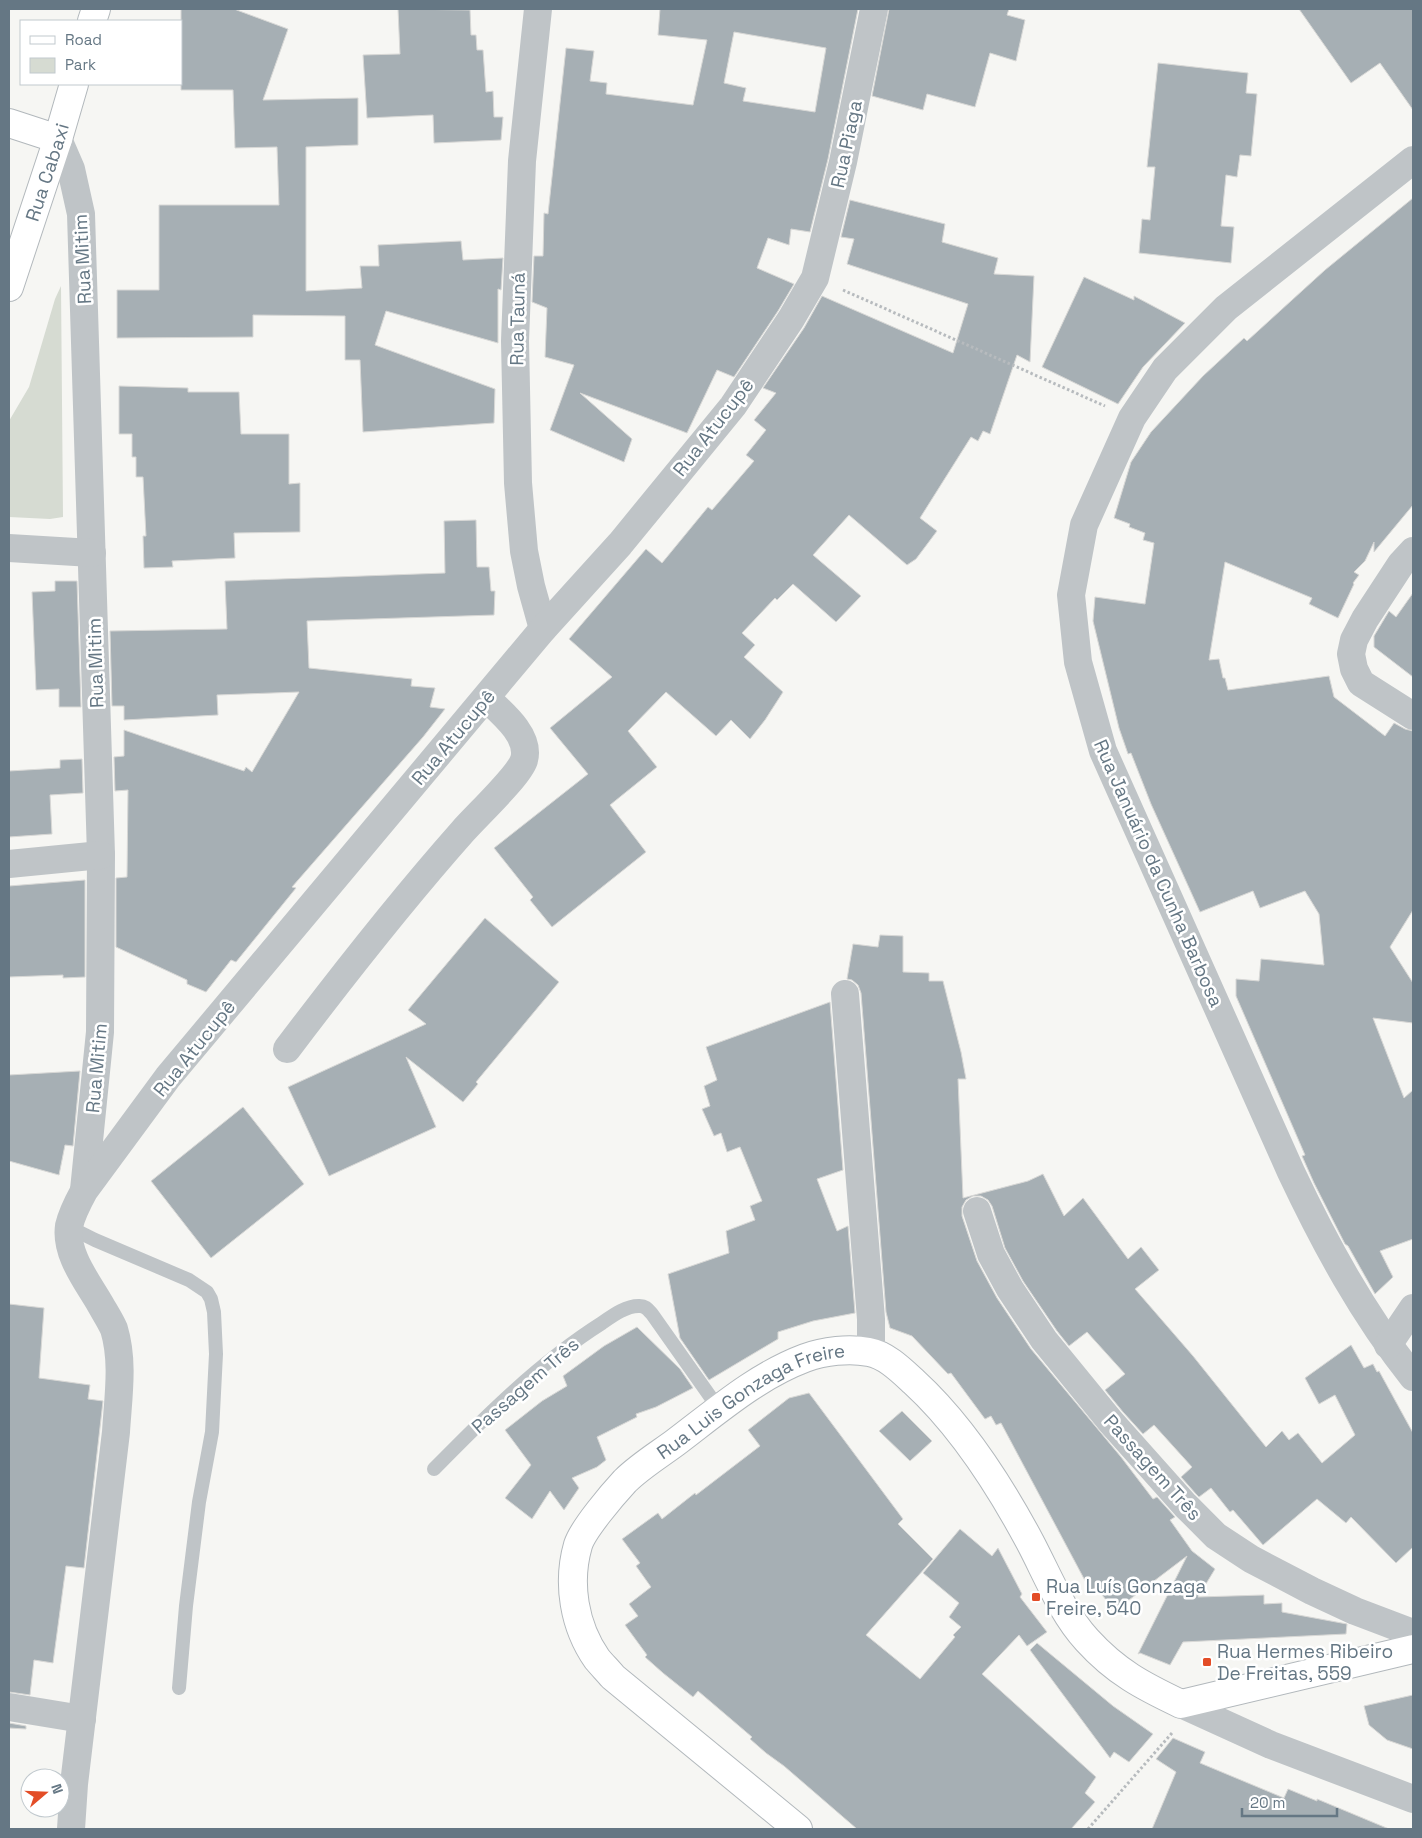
<svg xmlns="http://www.w3.org/2000/svg" width="1422" height="1838" font-family="'Space Grotesk',sans-serif">
  <rect width="100%" height="100%" fill="#f6f6f3"/>
  <polygon fill="#d6dbd2" points="61,286 63,517 50,519 9,517 9,421 29,387 55,299"/>
  <g fill="#a6afb4" stroke="#d8d8d6" fill-rule="evenodd">
    <polygon points="181,9 234,9 288,29 263,100 358,98 358,145 306,147 306,291 362,288 360,266 379,266 378,245 461,241 463,260 503,258 501,290 498,289 498,343 386,311 375,345 495,389 494,423 363,432 360,360 345,360 345,316 253,315 253,337 117,338 117,290 159,290 159,205 279,205 277,147 235,148 233,90 181,90"/>
    <polygon points="398,9 470,10 471,35 476,35 477,50 483,50 486,92 493,91 494,117 503,117 501,140 434,143 433,115 367,118 363,55 400,54"/>
    <path d="M660 9H858L828 159 810 232 791 229 789 245 768 238 757 268 794 284 778 311 734 377 717 370 687 433 580 393 632 439 624 462 550 430 574 365 545 357 547 308 532 302 534 256H543L544 213 548 214 566 48 594 51 590 81 607 83 606 94 693 105 707 40 658 35ZM734 32 826 48 815 112 743 101 746 88 724 83Z"/>
    <polygon points="889,9 1009,9 1007,15 1025,20 1016,61 990,53 975,107 927,94 923,110 872,96"/>
    <polygon points="1299,9 1413,9 1413,110 1380,63 1351,83"/>
    <polygon points="1158,63 1248,73 1246,93 1257,94 1251,156 1240,155 1237,177 1226,175 1221,226 1234,227 1231,263 1139,253 1142,219 1150,220 1155,167 1147,167"/>
    <polygon points="1413,198 1413,505 1374,552 1374,542 1365,561 1354,572 1359,575 1353,583 1354,584 1338,618 1309,604 1312,598 1225,562 1209,660 1219,659 1223,678 1225,678 1228,690 1329,676 1334,697 1385,736 1394,723 1405,729 1413,731 1413,910 1390,947 1413,983 1413,1023 1373,1018 1404,1098 1413,1090 1413,1239 1380,1251 1393,1277 1375,1294 1348,1246 1345,1244 1314,1183 1302,1156 1305,1155 1236,996 1236,979 1259,981 1261,959 1324,965 1319,914 1305,891 1260,908 1253,891 1200,912 1151,804 1131,753 1128,754 1119,728 1093,621 1095,597 1145,604 1154,543 1143,540 1145,533 1129,527 1130,524 1114,518 1131,462 1151,432 1203,376 1244,338 1247,341 1325,270"/>
    <polygon points="850,200 945,224 942,242 998,258 994,274 1034,276 1030,362 1017,355 990,434 983,431 978,441 971,437 920,518 937,531 916,559 907,565 849,515 813,555 861,596 836,622 793,584 777,600 775,598 742,633 755,645 744,657 783,692 765,720 750,739 731,720 716,736 666,692 628,731 657,767 610,805 646,852 552,927 530,900 533,897 494,848 588,774 550,728 612,677 569,639 646,549 662,563 708,507 712,510 754,461 746,455 766,430 754,420 776,393 763,388 804,328 822,296 953,353 968,304 847,264 854,239 841,237"/>
    <polygon points="1084,277 1134,300 1134,296 1185,323 1143,367 1118,404 1042,367"/>
    <polygon points="119,386 188,388 188,392 239,392 241,434 289,434 289,484 300,483 300,532 234,533 235,558 172,561 173,567 144,568 143,536 146,536 143,477 136,477 136,457 132,457 132,434 119,434"/>
    <polygon points="476,520 477,567 489,567 491,591 495,591 494,615 307,621 309,668 412,679 411,686 435,688 430,707 445,709 423,737 292,887 296,888 236,962 231,960 206,992 187,984 187,980 116,947 116,878 127,877 128,790 115,791 114,757 124,756 124,730 244,771 246,767 252,772 299,692 217,695 218,715 124,720 124,706 112,706 110,631 227,629 225,581 445,573 444,521"/>
    <polygon points="55,581 77,581 81,707 59,707 59,689 36,690 32,592 55,591"/>
    <polygon points="1413,593 1413,677 1374,647 1374,636 1389,611 1396,617"/>
    <polygon points="82,759 83,793 50,795 52,834 9,837 9,771 60,768 60,760"/>
    <polygon points="85,880 85,977 63,978 63,975 9,977 9,886"/>
    <polygon points="485,918 559,982 476,1082 478,1084 463,1102 406,1057 436,1127 329,1176 288,1087 426,1024 408,1010"/>
    <polygon points="880,935 903,936 903,972 929,973 929,981 943,981 961,1052 966,1079 958,1079 963,1198 1028,1181 1043,1174 1064,1216 1083,1198 1128,1259 1141,1247 1159,1270 1135,1289 1193,1356 1266,1447 1282,1431 1289,1440 1298,1433 1322,1463 1355,1435 1335,1395 1319,1404 1305,1378 1351,1345 1364,1368 1373,1364 1377,1372 1379,1371 1413,1433 1413,1547 1396,1563 1351,1517 1346,1523 1317,1499 1263,1545 1233,1510 1230,1512 1211,1488 1199,1497 1196,1494 1181,1477 1192,1467 1154,1425 1143,1434 1123,1412 1105,1390 1125,1374 1087,1332 1069,1346 1057,1331 1023,1281 1005,1248 992,1206 988,1200 981,1196 973,1196 966,1200 962,1207 962,1216 977,1261 997,1298 1031,1349 1121,1457 1153,1499 1157,1497 1175,1517 1170,1520 1192,1551 1215,1569 1198,1597 1264,1595 1264,1604 1282,1603 1282,1612 1347,1624 1346,1634 1183,1642 1170,1665 1140,1653 1138,1654 1187,1556 1121,1606 1120,1605 1114,1609 1096,1588 1090,1590 1001,1423 996,1425 991,1416 985,1419 951,1373 948,1374 912,1336 890,1328 886,1312 861,993 858,985 852,980 847,979 853,944 878,947"/>
    <polygon points="830,1002 843,1170 817,1179 837,1231 848,1226 855,1313 813,1321 778,1332 778,1339 709,1380 680,1338 668,1274 729,1253 726,1231 755,1220 750,1206 762,1201 740,1147 727,1152 721,1133 714,1136 702,1109 710,1106 704,1086 717,1080 706,1047"/>
    <polygon points="80,1071 73,1146 65,1145 59,1175 9,1161 9,1075"/>
    <polygon points="243,1107 304,1184 211,1258 151,1181"/>
    <polygon points="9,1304 44,1308 39,1378 90,1385 88,1399 103,1401 84,1568 66,1566 53,1663 34,1660 30,1695 9,1692"/>
    <polygon points="637,1327 680,1369 693,1388 656,1407 636,1414 637,1417 597,1437 606,1460 597,1467 572,1478 579,1488 564,1510 550,1491 532,1519 505,1498 531,1465 505,1430 542,1401 567,1386 563,1376 604,1346"/>
    <polygon points="809,1393 903,1519 898,1524 933,1559 866,1635 920,1679 955,1637 953,1635 961,1627 949,1617 959,1603 923,1573 960,1529 992,1556 998,1548 1022,1594 1020,1597 1047,1632 1027,1646 1019,1635 982,1674 1096,1777 1085,1793 1095,1802 1071,1829 857,1829 784,1766 766,1753 750,1739 752,1737 698,1691 693,1697 663,1673 645,1657 647,1655 625,1625 638,1616 629,1604 651,1587 636,1566 640,1563 622,1539 658,1513 662,1519 695,1493 696,1495 760,1446 748,1430 789,1398"/>
    <polygon points="902,1411 932,1441 910,1461 879,1431"/>
    <polygon points="1037,1643 1113,1706 1153,1734 1129,1762 1114,1752 1110,1758 1030,1650"/>
    <polygon points="1413,1695 1413,1749 1387,1740 1369,1725 1364,1706"/>
    <polygon points="9,1723 26,1726 26,1729 9,1728"/>
    <polygon points="1173,1738 1205,1752 1200,1763 1284,1798 1288,1789 1317,1801 1317,1799 1389,1829 1152,1829 1176,1772 1156,1759"/>
  </g>
  <g fill="none" stroke-linecap="round" stroke-linejoin="round">
    <defs>
      <g id="secondary">
        <polyline points="92,21 96,9"/>
        <polyline points="9,123 58,139"/>
        <path id="s1" d="M9 287 58 139 74 84"/>
        <path id="s2" d="M798 1829 613 1677C608 1671 602 1665 597 1659 574 1626 567 1583 578 1545 583 1529 613 1494 625 1481 640 1466 660 1454 676 1442 717 1411 757 1376 805 1358 824 1351 849 1348 869 1352 886 1355 901 1370 914 1382 962 1426 999 1484 1030 1542 1047 1574 1062 1613 1087 1640 1116 1672 1143 1686 1181 1704L1413 1649"/>
      </g>
    </defs>
    <use href="#secondary" stroke="#b2b8bc" stroke-width="30"/>
    <g stroke="#b7bbbe" stroke-width="3" stroke-dasharray="2.5 2.5" stroke-linecap="butt">
      <polyline points="843,290 1105,406"/>
      <polyline points="1088,1829 1172,1733"/>
    </g>
    <g stroke="#bfc4c7" stroke-width="14">
      <polyline points="69,1227 95,1240 189,1280 207,1292 211,1299 214,1312 216,1354 212,1432 199,1502 186,1606 179,1688"/>
      <path d="M434 1469C486 1416 539 1363 602 1323 612 1316 627 1305 640 1306 646 1306 648 1310 652 1314L719 1409"/>
    </g>
    <g stroke="#bfc4c7" stroke-width="28">
      <polyline points="538,9 522,161 515,341 518,483 524,551 531,586 543,629"/>
      <polyline points="58,139 71,169 81,214 101,855 100,1032 84,1190"/>
      <path d="M1413 160 1226 308 1165 369 1132 418 1084 525 1071 595 1078 662 1103 751 1291 1172C1325 1244 1363 1314 1413 1377"/>
      <polyline points="9,548 92,553"/>
      <polyline points="1413,551 1401,564 1365,619 1354,640 1351,654 1354,669 1361,683 1413,716"/>
      <polyline points="9,864 101,855"/>
      <polyline points="845,994 871,1319 871,1352"/>
      <path d="M287 1049C343 975 401 901 463 831 476 816 519 776 524 760 531 736 501 712 486 698"/>
      <polyline points="977,1211 991,1254 1010,1289 1044,1340 1111,1422 1185,1505 1216,1536 1251,1559 1312,1591 1355,1611 1413,1633"/>
      <polyline points="1388,1345 1413,1308"/>
      <polyline points="1181,1704 1271,1745 1413,1799"/>
      <polyline points="9,1707 82,1719"/>
      <path d="M71 1829 74 1784 116 1432C118 1398 124 1362 114 1329 110 1320 104 1311 99 1302 86 1280 65 1253 69 1226 72 1213 78 1202 84 1191L168 1077 543 629 620 544 733 406 791 319 815 278 843 162 874 9"/>
    </g>
    <use href="#secondary" stroke="#fff" stroke-width="28"/>
  </g>
  <g fill="#e34d27" stroke="#fff" stroke-width="2">
    <rect x="1031" y="1592" width="10" height="10" rx="2.5"/>
    <rect x="1202" y="1657" width="10" height="10" rx="2.5"/>
  </g>
  <g text-anchor="middle" stroke-width="5" stroke-linejoin="round" paint-order="stroke">
    <g font-size="19" fill="#657784" stroke="#fff">
      <text transform="translate(846 144) rotate(-78)" y="7">Rua Piaga</text>
      <text dy="7" stroke="none"><textPath href="#s1" startOffset="121">Rua Cabaxi</textPath></text>
      <text transform="translate(82 259) rotate(-93)" y="7">Rua Mitim</text>
      <text transform="translate(517 319) rotate(-89)" y="7">Rua Tauná</text>
      <text transform="translate(713 427) rotate(-52)" y="7">Rua Atucupê</text>
      <text transform="translate(95 663) rotate(-92)" y="7">Rua Mitim</text>
      <text transform="translate(453 737) rotate(-50)" y="7">Rua Atucupê</text>
      <text transform="translate(1159 873) rotate(66)" y="7">Rua Januário da Cunha Barbosa</text>
      <text transform="translate(194 1048) rotate(-51)" y="7">Rua Atucupê</text>
      <text transform="translate(96 1068) rotate(-85)" y="7">Rua Mitim</text>
      <text transform="translate(525 1385) rotate(-41)" y="7">Passagem Três</text>
      <text dy="7" stroke="none"><textPath href="#s2" startOffset="614">Rua Luis Gonzaga Freire</textPath></text>
      <text transform="translate(1153 1467) rotate(48)" y="7">Passagem Três</text>
    </g>
    <g font-size="19" fill="#657784" stroke="#fff" text-anchor="start">
      <text x="1046" y="1593">Rua Luís Gonzaga<tspan x="1046" dy="22">Freire, 540</tspan></text>
      <text x="1217" y="1658">Rua Hermes Ribeiro<tspan x="1217" dy="22">De Freitas, 559</tspan></text>
    </g>
  </g>
  <rect width="1422" height="1838" fill="none" stroke="#657784" stroke-width="20"/>
  <rect x="20" y="20" width="162" height="65" fill="#ffffff" stroke="#c1c9ce"/>
  <rect x="30" y="36" width="25" height="8" fill="#ffffff" stroke="#c1c9ce"/>
  <text x="65" y="45" font-size="15" fill="#657784">Road</text>
  <rect x="30" y="58" width="25" height="15" fill="#d6dbd2" stroke="#c1c9ce"/>
  <text x="65" y="70" font-size="15" fill="#657784">Park</text>
  <g transform="translate(45 1793) rotate(71)"><circle r="24" fill="#ffffff" stroke="#c1c9ce"/>
  <path d="M0-4L9 19L0 12L-9 19Z" fill="#e34d27"/>
  <text y="-8" font-size="14" font-weight="bold" text-anchor="middle" fill="#657784">N</text>
  </g>
  <path d="M1242 1808v8h95v-8" fill="none" stroke="#657784" stroke-width="2.5"/>
  <text x="1250" y="1808" font-size="15" fill="#657784" stroke="#ffffff" stroke-width="4" paint-order="stroke">20 m</text>
</svg>
